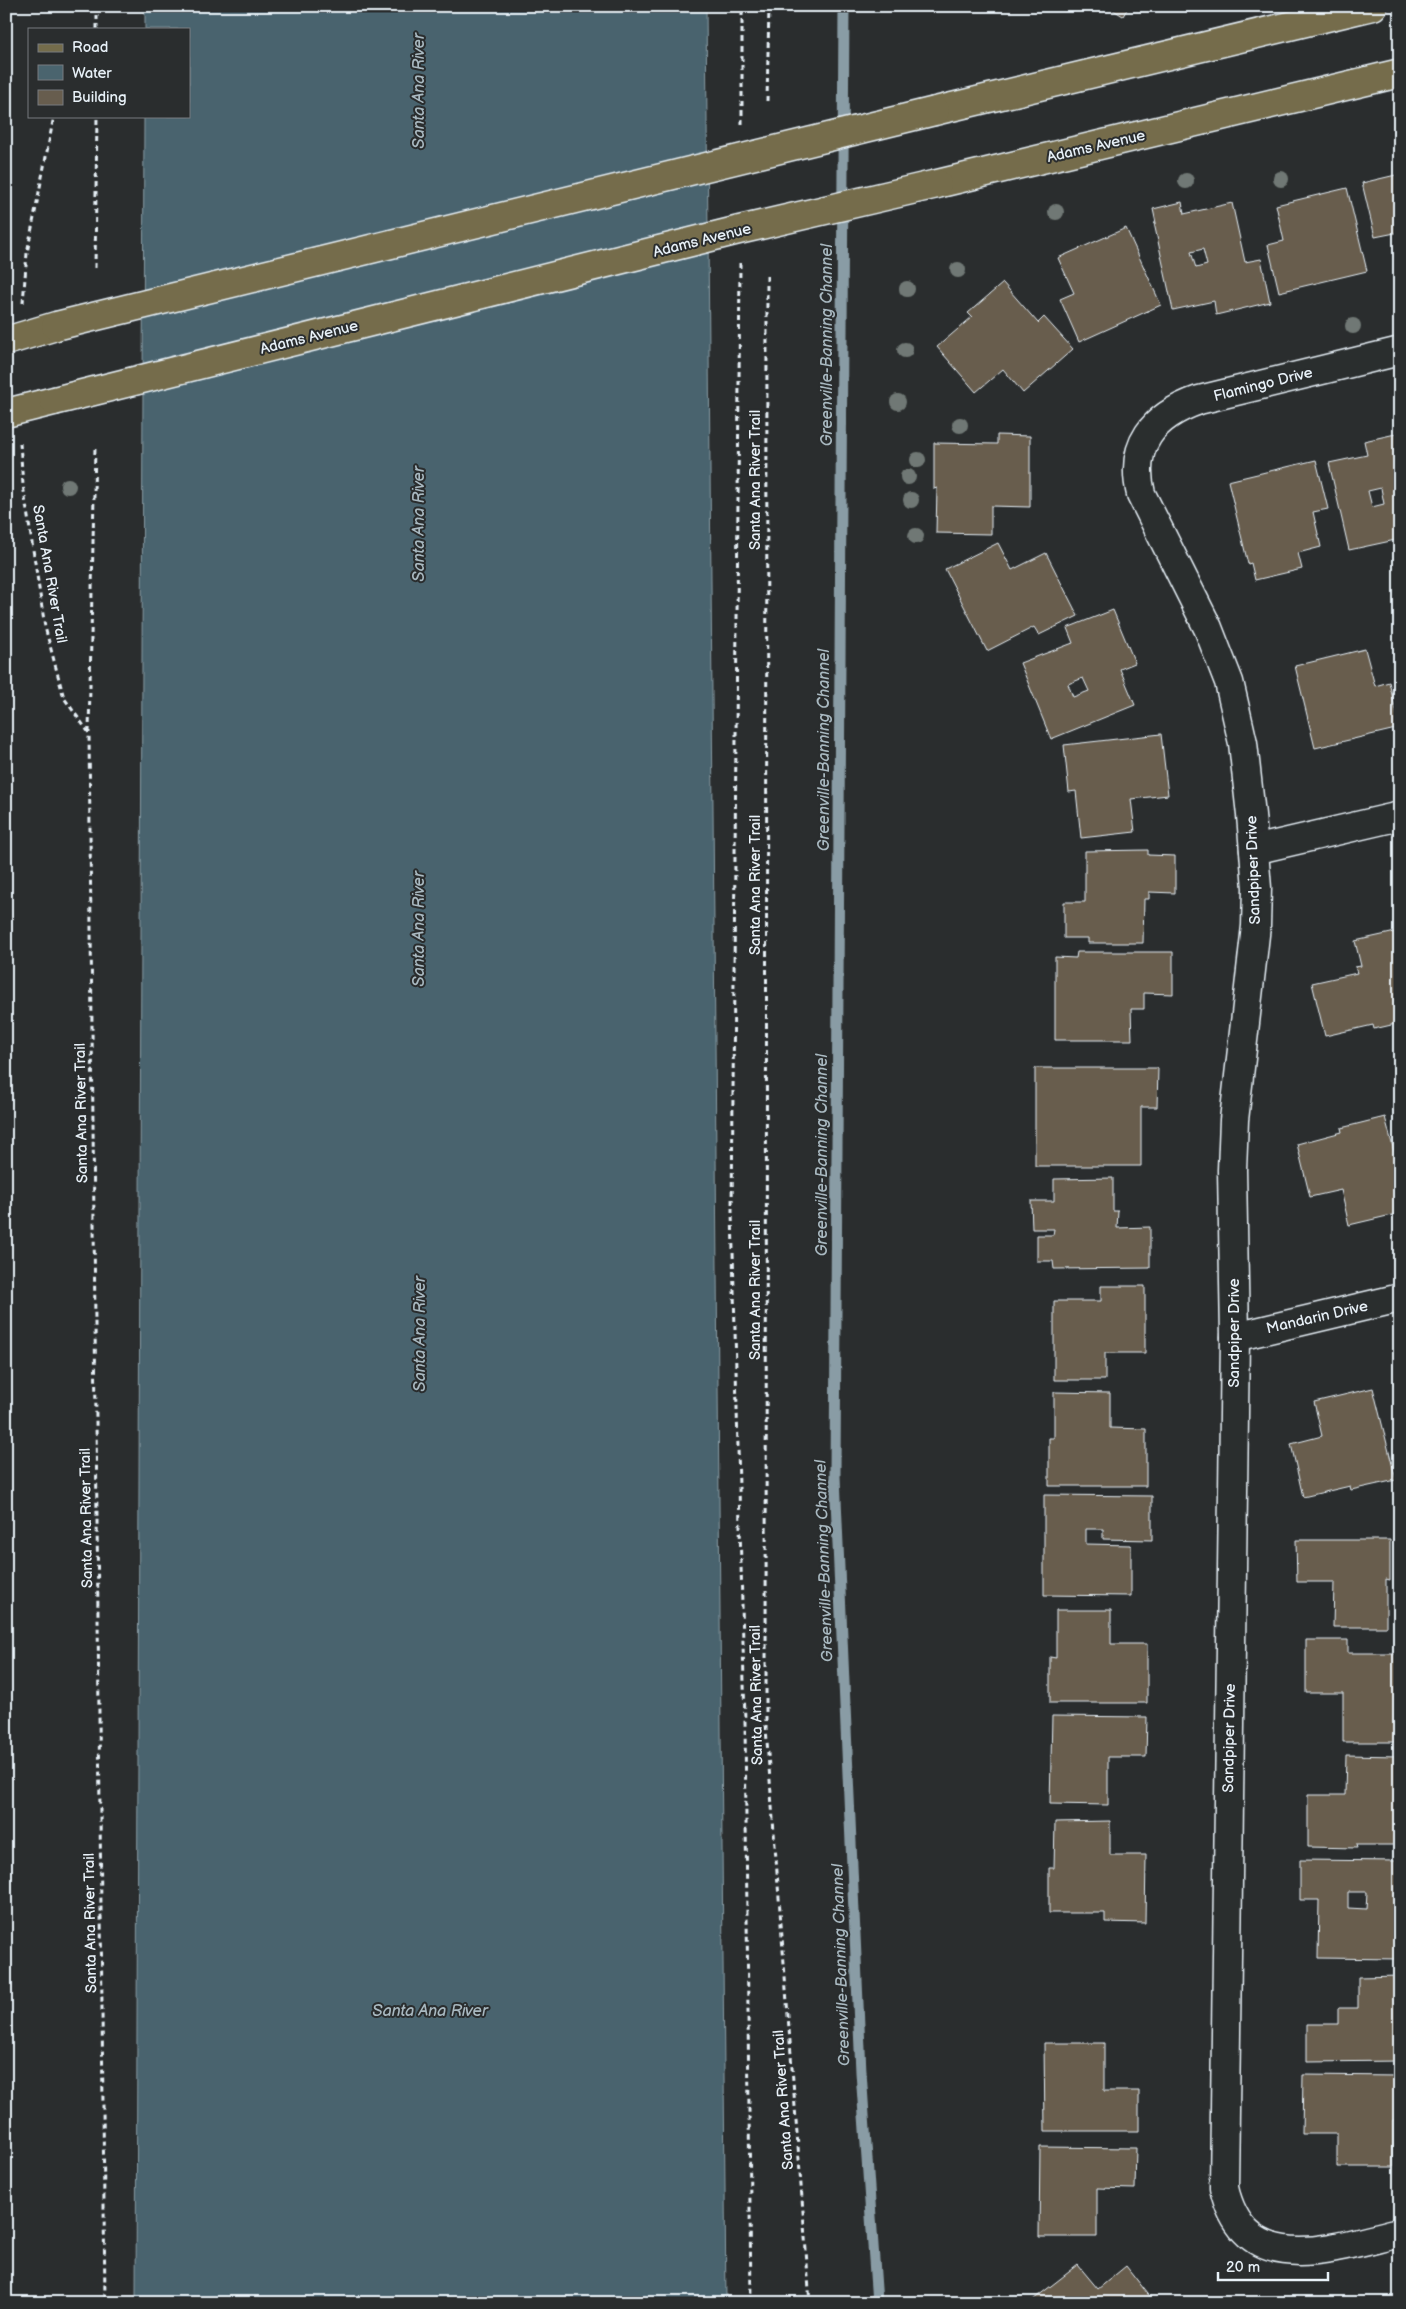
<svg xmlns="http://www.w3.org/2000/svg" width="1406" height="2309" font-family="'Balsamiq Sans',sans-serif">
  <rect width="100%" height="100%" fill="#2a2d2e"/>
  <filter id="ink" filterUnits="userSpaceOnUse"><feTurbulence type="fractalNoise" baseFrequency=".02" numOctaves="2"/><feDisplacementMap in="SourceGraphic" scale="10" xChannelSelector="R" yChannelSelector="G"/><feConvolveMatrix kernelMatrix="1 2 1 2 8 2 1 2 1" color-interpolation-filters="sRGB"/></filter>
  <g filter="url(#ink)">
    <polygon fill="#4a646e" stroke="#899ca5" points="145,6 706,6 726,2303 136,2303 144,116 189,116 189,29 145,29"/>
    <g fill="none" stroke-linecap="round" stroke-linejoin="round">
      <polyline stroke="#899ca5" stroke-width="11" points="844,6 835,1476 861,2072 877,2303"/>
    </g>
    <g fill="#675d4e" stroke="#e8f1f8" fill-rule="evenodd">
      <polygon points="1107,6 1129,6 1123,16"/>
      <polygon points="1400,174 1400,232 1375,237 1362,183"/>
      <polygon points="1347,188 1367,271 1279,292 1268,245 1284,241 1276,205"/>
      <path d="M1182 202 1184 214 1232 203 1245 262 1261 259 1270 302 1216 315 1214 301 1173 310 1154 223H1156L1153 209ZM1203 249 1207 265 1196 268 1191 252Z"/>
      <polygon points="1126,228 1161,305 1079,342 1060,299 1074,293 1058,258"/>
      <polygon points="1003,283 1038,323 1044,317 1073,349 1023,393 1003,369 976,392 937,347 972,317 968,313"/>
      <path d="M1400 433V539L1349 550 1329 463 1367 455 1364 441ZM1381 488 1384 504 1372 507 1368 491Z"/>
      <polygon points="997,435 1030,436 1030,507 991,506 991,534 936,533 937,488 934,489 934,443 997,444"/>
      <polygon points="1316,460 1328,509 1313,512 1321,547 1298,553 1302,569 1255,580 1251,563 1248,564 1228,481"/>
      <polygon points="998,543 1012,570 1046,553 1078,616 1039,635 1034,627 987,651 945,569"/>
      <path d="M1113 610 1135 663 1120 669 1135 705 1051 739 1020 663 1073 643 1067 628ZM1083 678 1089 691 1073 697 1068 684Z"/>
      <polygon points="1365,649 1375,686 1389,682 1400,728 1315,748 1295,666"/>
      <polygon points="1161,734 1168,795 1131,799 1135,832 1081,838 1076,791 1069,792 1064,745"/>
      <polygon points="1148,850 1148,855 1175,856 1175,893 1149,892 1149,899 1144,899 1143,943 1088,943 1088,938 1064,938 1064,902 1085,902 1085,851"/>
      <polygon points="1400,931 1400,1023 1374,1029 1373,1025 1325,1036 1312,983 1357,973 1355,967 1361,966 1355,941"/>
      <polygon points="1077,952 1173,952 1173,994 1144,993 1144,1009 1131,1009 1132,1040 1055,1040 1055,957 1076,958"/>
      <polygon points="1035,1068 1158,1068 1157,1107 1141,1107 1141,1166 1035,1166"/>
      <polygon points="1385,1117 1400,1174 1400,1213 1349,1225 1341,1190 1310,1197 1297,1144 1342,1132 1341,1128"/>
      <polygon points="1113,1178 1113,1211 1118,1211 1117,1228 1150,1227 1150,1268 1054,1269 1053,1261 1037,1261 1037,1235 1053,1235 1054,1229 1032,1229 1031,1201 1054,1201 1054,1179"/>
      <polygon points="1101,1286 1145,1286 1145,1353 1105,1353 1105,1380 1054,1380 1054,1301 1101,1301"/>
      <polygon points="1400,1382 1400,1408 1394,1383"/>
      <polygon points="1373,1388 1396,1480 1351,1490 1350,1486 1303,1497 1291,1444 1322,1436 1314,1402"/>
      <polygon points="1054,1392 1110,1393 1110,1428 1146,1429 1146,1486 1049,1486 1049,1438 1054,1438"/>
      <polygon points="1044,1495 1152,1496 1152,1540 1103,1539 1103,1529 1086,1529 1086,1544 1131,1545 1131,1596 1044,1595"/>
      <polygon points="1296,1540 1390,1540 1390,1580 1386,1579 1386,1627 1333,1627 1334,1582 1297,1582"/>
      <polygon points="1056,1610 1111,1610 1111,1644 1147,1644 1147,1703 1050,1703 1050,1657 1056,1658"/>
      <polygon points="1306,1640 1348,1640 1348,1653 1400,1653 1400,1742 1343,1742 1343,1693 1306,1693"/>
      <polygon points="1052,1716 1147,1717 1146,1757 1108,1757 1108,1805 1050,1804"/>
      <polygon points="1346,1755 1398,1756 1396,1845 1356,1845 1357,1848 1308,1847 1308,1795 1345,1795"/>
      <polygon points="1110,1821 1110,1855 1146,1855 1145,1923 1105,1922 1105,1913 1049,1913 1049,1868 1054,1868 1055,1822"/>
      <path d="M1300 1860 1400 1861V1959L1318 1958 1319 1900H1300ZM1348 1892H1367L1366 1909 1348 1908Z"/>
      <polygon points="1400,1976 1400,2061 1307,2062 1307,2024 1338,2024 1338,2008 1358,2008 1358,1977"/>
      <polygon points="1044,2043 1104,2043 1104,2091 1139,2091 1139,2131 1045,2131"/>
      <polygon points="1303,2075 1398,2076 1398,2121 1393,2120 1393,2167 1337,2167 1337,2134 1302,2134"/>
      <polygon points="1040,2147 1136,2148 1135,2189 1097,2188 1097,2237 1039,2237"/>
      <polygon points="1078,2265 1098,2289 1126,2266 1155,2303 1029,2303"/>
    </g>
    <g fill="none" stroke-linecap="round" stroke-linejoin="round">
      <defs>
        <g id="street">
          <path d="M1400 351 1199 400C1153 416 1129 445 1141 494L1208 628 1229 682 1243 743 1251 815 1257 888 1256 926 1234 1120 1232 1170 1235 1337 1224 2188C1246 2282 1334 2247 1400 2232"/>
          <polyline points="1254,850 1400,816"/>
          <polyline points="1235,1337 1400,1298"/>
        </g>
        <g id="primary">
          <polyline points="935,111 1373,6"/>
          <polyline points="937,184 1400,73"/>
          <polyline points="6,341 56,326"/>
          <polyline points="6,413 54,401"/>
        </g>
      </defs>
      <use href="#street" stroke="#e8f1f8" stroke-width="31"/>
      <use href="#primary" stroke="#e8f1f8" stroke-width="31"/>
      <g stroke="#e8f1f8" stroke-width="3" stroke-dasharray="5 4" stroke-linecap="butt">
        <polyline points="97,29 97,6"/>
        <polyline points="767,101 769,6"/>
        <polyline points="742,124 742,6"/>
        <polyline points="740,263 732,1212 745,1722 751,2303"/>
        <polyline points="95,268 97,116"/>
        <polyline points="767,276 766,1728 810,2303"/>
        <polyline points="23,303 27,253 54,116"/>
        <polyline points="20,443 23,485 45,627 64,698 89,733 105,2303"/>
        <polyline points="89,733 95,447"/>
      </g>
      <use href="#street" stroke="#2a2d2e" stroke-width="28"/>
      <use href="#primary" stroke="#746c4b" stroke-width="28"/>
      <defs>
        <g id="primary-bridge">
          <polyline points="56,326 935,111"/>
          <polyline points="54,401 739,230 937,184"/>
        </g>
      </defs>
      <use href="#primary-bridge" stroke="#e8f1f8" stroke-width="31" stroke-linecap="butt"/>
      <use href="#primary-bridge" stroke="#746c4b" stroke-width="28"/>
    </g>
    <g fill="#707875">
      <circle cx="1281" cy="179" r="8"/>
      <circle cx="1186" cy="181" r="8"/>
      <circle cx="1056" cy="212" r="8"/>
      <circle cx="958" cy="270" r="8"/>
      <circle cx="907" cy="289" r="8"/>
      <circle cx="1353" cy="326" r="8"/>
      <circle cx="905" cy="350" r="8"/>
      <circle cx="898" cy="402" r="8"/>
      <circle cx="960" cy="425" r="8"/>
      <circle cx="918" cy="460" r="8"/>
      <circle cx="908" cy="477" r="8"/>
      <circle cx="68" cy="486" r="8"/>
      <circle cx="911" cy="500" r="8"/>
      <circle cx="916" cy="536" r="8"/>
    </g>
  </g>
  <g text-anchor="middle" stroke-width="4" stroke-linejoin="round" paint-order="stroke">
    <g font-size="15" fill="#e8f1f8" stroke="#2a2d2e">
      <text transform="translate(1096 146) rotate(-13)" y="5">Adams Avenue</text>
      <text transform="translate(702 240) rotate(-14)" y="5">Adams Avenue</text>
      <text transform="translate(309 337) rotate(-14)" y="5">Adams Avenue</text>
      <text transform="translate(1263 384) rotate(-14)" y="5">Flamingo Drive</text>
      <text transform="translate(755 480) rotate(-90)" y="5">Santa Ana River Trail</text>
      <text transform="translate(50 574) rotate(80)" y="5">Santa Ana River Trail</text>
      <text transform="translate(1253 870) rotate(-92)" y="5">Sandpiper Drive</text>
      <text transform="translate(755 885) rotate(-90)" y="5">Santa Ana River Trail</text>
      <text transform="translate(81 1113) rotate(-91)" y="5">Santa Ana River Trail</text>
      <text transform="translate(755 1290) rotate(-90)" y="5">Santa Ana River Trail</text>
      <text transform="translate(1317 1317) rotate(-13)" y="5">Mandarin Drive</text>
      <text transform="translate(1234 1333) rotate(-90)" y="5">Sandpiper Drive</text>
      <text transform="translate(86 1518) rotate(-91)" y="5">Santa Ana River Trail</text>
      <text transform="translate(756 1695) rotate(-91)" y="5">Santa Ana River Trail</text>
      <text transform="translate(1229 1738) rotate(-89)" y="5">Sandpiper Drive</text>
      <text transform="translate(90 1923) rotate(-91)" y="5">Santa Ana River Trail</text>
      <text transform="translate(783 2100) rotate(-94)" y="5">Santa Ana River Trail</text>
    </g>
    <g font-size="16" font-style="italic" fill="#a9b9c1" stroke="#2a2d2e">
      <text transform="translate(418 91) rotate(-90)" y="6">Santa Ana River</text>
      <text transform="translate(826 345) rotate(-90)" y="6">Greenville-Banning Channel</text>
      <text transform="translate(418 524) rotate(-90)" y="6">Santa Ana River</text>
      <text transform="translate(823 750) rotate(-90)" y="6">Greenville-Banning Channel</text>
      <text transform="translate(418 929) rotate(-90)" y="6">Santa Ana River</text>
      <text transform="translate(821 1155) rotate(-90)" y="6">Greenville-Banning Channel</text>
      <text transform="translate(419 1334) rotate(-90)" y="6">Santa Ana River</text>
      <text transform="translate(823 1561) rotate(-92)" y="6">Greenville-Banning Channel</text>
      <text transform="translate(840 1965) rotate(-92)" y="6">Greenville-Banning Channel</text>
      <text x="430" y="2016">Santa Ana River</text>
    </g>
  </g>
  <rect width="1406" height="2309" fill="none" stroke="#2a2d2e" stroke-width="25"/>
  <rect x="12" y="12" width="1381" height="2284" fill="none" stroke="#e8f1f8" stroke-width="2" filter="url(#ink)"/>
  <rect x="28" y="28" width="162" height="90" fill="#2a2d2e" stroke="#767b7f"/>
  <rect x="38" y="44" width="25" height="8" fill="#746c4b" stroke="#767b7f"/>
  <text x="72" y="52" font-size="15" fill="#e8f1f8">Road</text>
  <rect x="38" y="65" width="25" height="15" fill="#4a646e" stroke="#767b7f"/>
  <text x="72" y="78" font-size="15" fill="#e8f1f8">Water</text>
  <rect x="38" y="90" width="25" height="15" fill="#675d4e" stroke="#767b7f"/>
  <text x="72" y="102" font-size="15" fill="#e8f1f8">Building</text>
  <path d="M1218 2272v8h110v-8" fill="none" stroke="#e8f1f8" stroke-width="2.5"/>
  <text x="1226" y="2272" font-size="15" fill="#e8f1f8" stroke="#2a2d2e" stroke-width="4" paint-order="stroke">20 m</text>
</svg>
